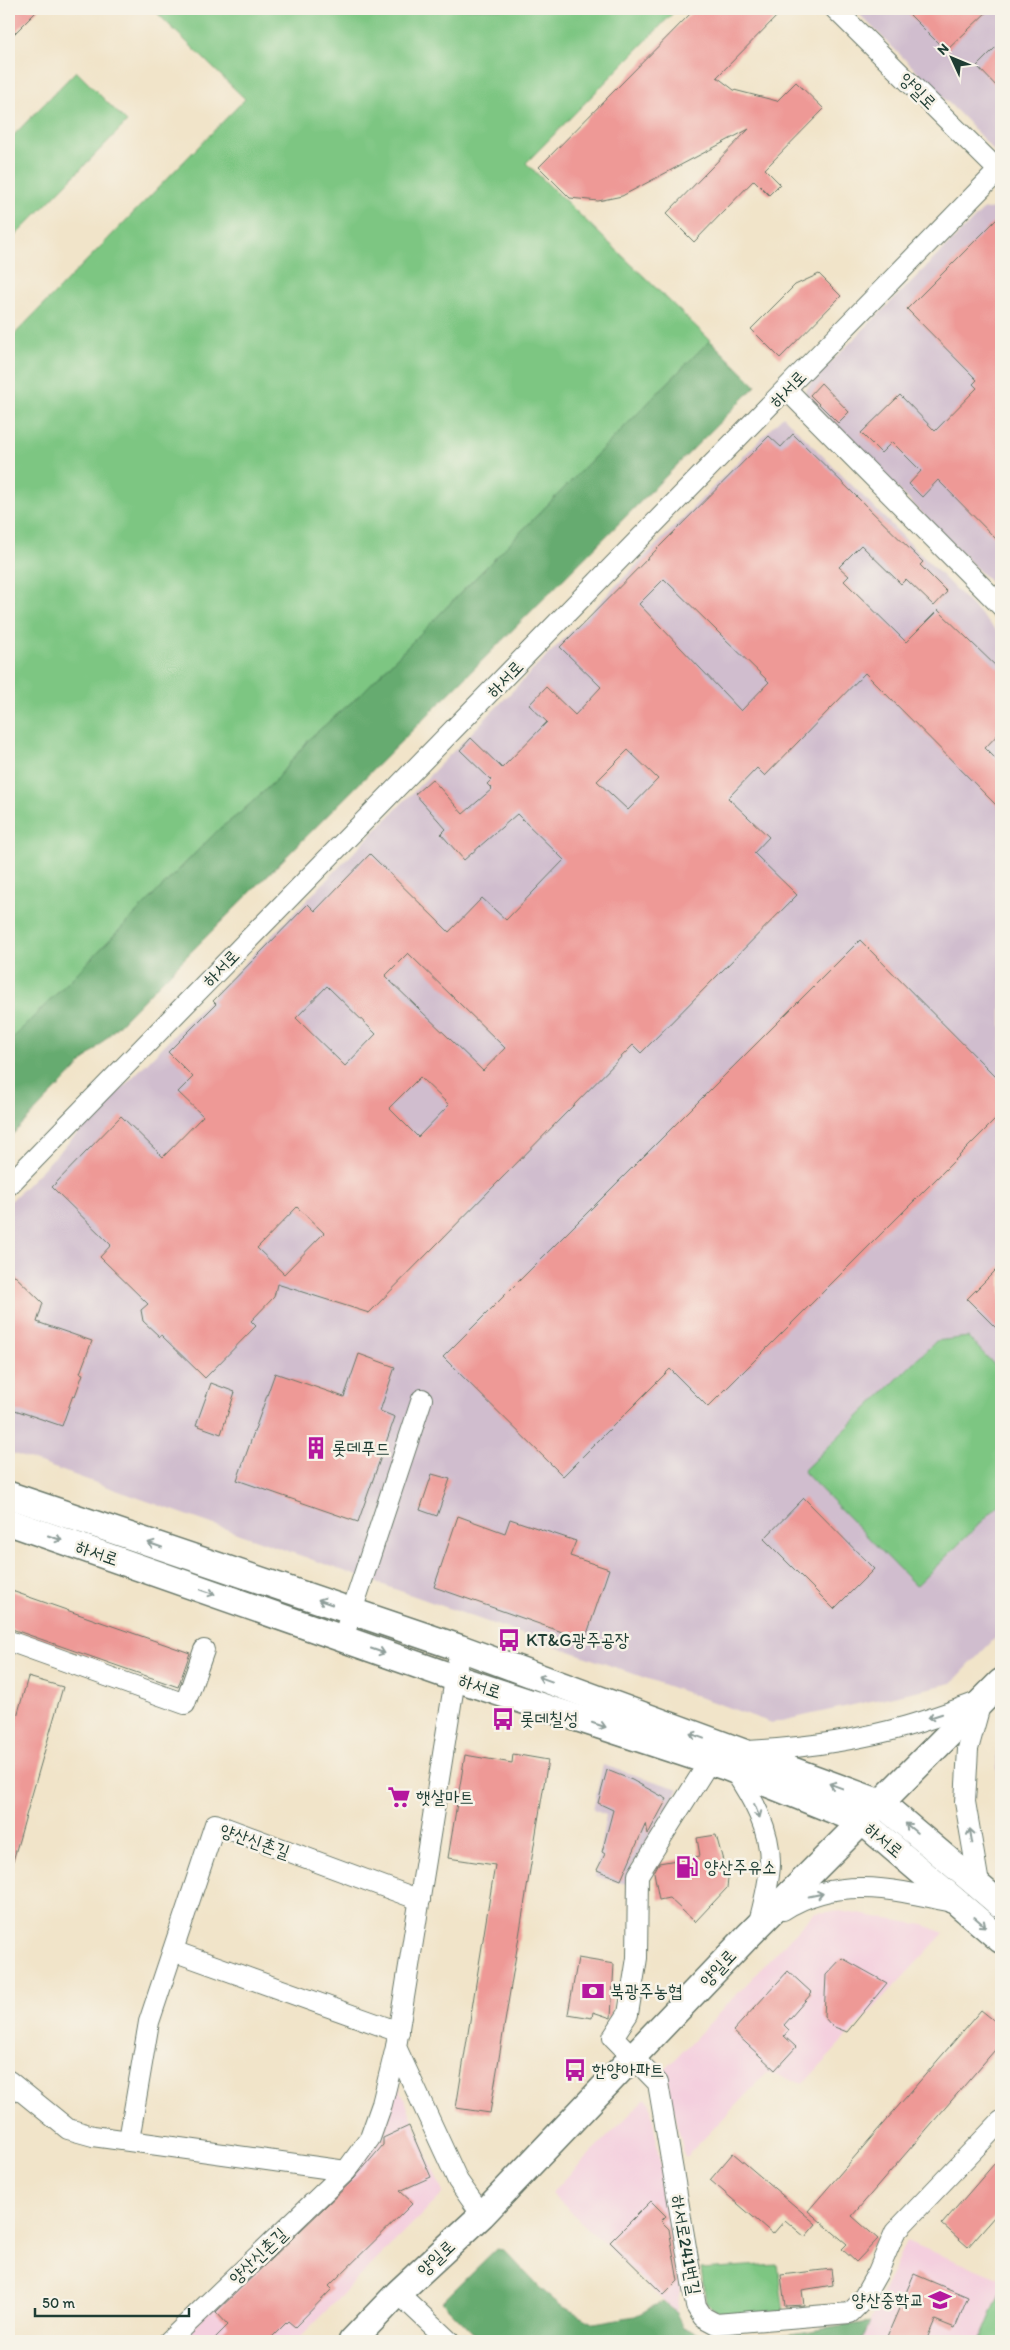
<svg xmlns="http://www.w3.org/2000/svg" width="1010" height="2350" font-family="Itim,'Poor Story',sans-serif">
  <rect width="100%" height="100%" fill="#f7f3e8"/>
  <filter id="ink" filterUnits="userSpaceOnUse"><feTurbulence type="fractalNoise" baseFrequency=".02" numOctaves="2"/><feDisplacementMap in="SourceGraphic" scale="10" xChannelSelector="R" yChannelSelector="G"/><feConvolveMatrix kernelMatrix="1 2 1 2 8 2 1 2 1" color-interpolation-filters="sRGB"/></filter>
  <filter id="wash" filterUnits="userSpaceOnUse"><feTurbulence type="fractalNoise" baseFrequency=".0096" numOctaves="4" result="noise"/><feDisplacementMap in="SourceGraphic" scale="20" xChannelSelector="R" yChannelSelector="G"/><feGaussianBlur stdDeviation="1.12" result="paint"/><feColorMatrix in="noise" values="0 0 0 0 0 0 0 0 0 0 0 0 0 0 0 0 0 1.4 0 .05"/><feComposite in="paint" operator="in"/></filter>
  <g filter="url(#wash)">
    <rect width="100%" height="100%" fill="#f1e4c9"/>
    <g fill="#f4cfde">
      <polygon points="840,1911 924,1925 944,1933 804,2083 767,2073 685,2158 665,2070 814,1913"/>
      <polygon points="397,2081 443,2193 296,2341 178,2341 371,2151"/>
      <polygon points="646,2098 650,2104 681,2283 676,2313 551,2193"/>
      <polygon points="906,2241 1001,2279 1001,2341 861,2341"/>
    </g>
    <g fill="#d0bdce">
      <polygon points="854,9 1001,9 1001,159 966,120"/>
      <polygon points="1001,208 1001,593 804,394 811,382 984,209"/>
      <polygon points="783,416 1001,635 1001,1632 952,1683 772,1723 9,1452 9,1203"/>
      <polygon points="1001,1737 1001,1845 996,1752"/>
      <polygon points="603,1765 679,1789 632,1866 627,1884 595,1877 606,1815 593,1810"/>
    </g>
    <g fill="#7dc682" stroke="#4e825b">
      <polygon points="153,9 677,9 526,163 710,340 361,694 310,738 274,782 239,814 219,829 9,1042 9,340 245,99"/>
      <polygon points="76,71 127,122 9,242 9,140"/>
      <polygon points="968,1337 1001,1372 1001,1503 916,1586 803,1471 936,1341"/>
      <polygon points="777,2264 784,2311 721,2314 706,2303 701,2269"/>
      <polygon points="1001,2291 1001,2341 980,2341"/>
    </g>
    <g fill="#66ab70" stroke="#427452">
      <polygon points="710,340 756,386 154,989 9,1138 9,1042 219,829 239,814 274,782 310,738 361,694"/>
      <polygon points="496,2249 504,2250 540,2288 560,2305 594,2323 635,2316 663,2302 676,2313 683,2327 711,2339 784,2335 870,2322 861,2341 481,2341 442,2302"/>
    </g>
    <g id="blocks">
      <g fill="#ee9996" fill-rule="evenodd">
        <polygon points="9,9 39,9 9,39"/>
        <polygon points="695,9 784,9 717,77 734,90 777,101 796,82 824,109 765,169 780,184 769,195 754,180 694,242 666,214 749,129 622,196 598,201 570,198 539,167"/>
        <polygon points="904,9 990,9 946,51"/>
        <polygon points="1001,42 1001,91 977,66"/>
        <polygon points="1001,215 1001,544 938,480 922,497 909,484 921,471 892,442 881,453 861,433 900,395 935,431 977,388 973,384 977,380 907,309"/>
        <polygon points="819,274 841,296 780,358 751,329 795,285"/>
        <polygon points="821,383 849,412 838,423 810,395"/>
        <path d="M793 434 923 562 920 565 947 592 934 606 906 579 901 584 861 545 839 567 849 576 844 581 906 642 938 610 1001 671V731L985 748 1001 764V810L865 673 765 776 757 768 728 798 769 837 754 853 797 895 641 1053 633 1045 369 1313 277 1284 274 1297 251 1321 256 1326 205 1378 161 1335 160 1337 143 1321 141 1310 148 1304 100 1257 111 1245 52 1187 121 1116 163 1157 203 1116 178 1092 193 1077 168 1052 216 1004 213 1001 308 904 315 911 370 854 449 932 482 898 506 920 564 860 517 814 464 860 441 834 446 829 415 794 432 779 463 814 492 789 487 784 491 780 460 750 471 738 502 768 547 722 529 705 546 687 575 715 601 687 560 647 769 436 781 447ZM664 579 769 682 741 711 639 604ZM628 750 658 779 628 810 597 781ZM408 953 505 1048 483 1071 385 976ZM327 986 376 1034 345 1066 296 1018ZM420 1077 449 1105 418 1137 389 1108ZM297 1207 324 1233 284 1274 257 1248Z"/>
        <polygon points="860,940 1001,1082 1001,1114 708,1407 670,1369 563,1476 443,1357"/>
        <polygon points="1001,1265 1001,1333 967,1299"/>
        <polygon points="9,1270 43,1303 37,1322 92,1341 80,1373 83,1374 75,1396 73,1395 62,1426 9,1408"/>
        <polygon points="359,1354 395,1367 380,1411 395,1417 358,1522 237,1480 275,1373 344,1397"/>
        <polygon points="211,1383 235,1392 221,1434 196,1425"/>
        <polygon points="432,1474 450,1479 437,1516 420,1510"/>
        <polygon points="804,1498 874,1569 834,1609 764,1539"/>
        <polygon points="458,1516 505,1533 510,1519 576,1541 570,1556 609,1569 585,1640 434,1587"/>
        <polygon points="9,1590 190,1653 178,1687 9,1628"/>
        <polygon points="28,1677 63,1687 13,1861 9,1860 9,1745"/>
        <polygon points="513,1754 548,1760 490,2113 456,2108 495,1865 448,1858 465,1755 512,1763"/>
        <polygon points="607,1770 632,1780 667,1799 648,1834 646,1823 621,1880 597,1870 605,1854 602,1852 613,1810 598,1803"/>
        <polygon points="716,1835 728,1879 727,1888 695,1922 669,1898 659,1900 654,1872 659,1863 700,1856 697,1838"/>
        <polygon points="578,1958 614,1964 611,2018 593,2012 592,2018 568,2014"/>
        <polygon points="842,1958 887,1983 847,2032 832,2026 824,2017 826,1975"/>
        <polygon points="788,1971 812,1993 784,2025 789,2030 784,2036 796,2047 775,2070 733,2031"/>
        <polygon points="981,2010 1001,2026 1001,2043 852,2216 878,2239 856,2262 842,2249 847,2244 808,2211"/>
        <polygon points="409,2126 431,2177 400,2191 413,2203 329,2286 332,2289 295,2327 288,2321 268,2341 212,2341 228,2325 216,2312 354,2179 383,2145 383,2138"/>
        <polygon points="733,2153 816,2224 805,2237 785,2220 773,2234 710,2180"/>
        <polygon points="1001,2156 1001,2209 968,2247 942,2224"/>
        <polygon points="651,2201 666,2216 661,2221 669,2229 678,2281 664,2295 610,2242"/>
        <polygon points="831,2269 833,2285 802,2290 804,2305 785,2306 781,2275"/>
        <polygon points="914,2274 968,2297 955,2328 935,2320 926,2341 885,2341"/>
      </g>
    </g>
  </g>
  <g filter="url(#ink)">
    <use href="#blocks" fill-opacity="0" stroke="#687768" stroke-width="1"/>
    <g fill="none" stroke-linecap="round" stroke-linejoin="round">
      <defs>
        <g id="minor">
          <polyline points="835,9 1001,173"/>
          <polyline points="787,390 1001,606"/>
          <polyline points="9,1185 999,170"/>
          <polyline points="343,1638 422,1399"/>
          <polyline points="9,1641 185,1704 204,1650"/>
          <path d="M748 1751C801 1748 855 1741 907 1726 931 1719 956 1710 980 1701"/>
          <polyline points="709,1762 638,1875 637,1958 628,2014 613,2037 658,2083 696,2306 703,2317 716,2324 850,2313 861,2302 878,2272 895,2232 1001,2121"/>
          <path d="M733 1769C752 1797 771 1830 770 1865 769 1885 763 1906 758 1926"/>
          <polyline points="979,1884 965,1802 968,1749 981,1702"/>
          <path d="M783 1910C839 1874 897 1890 957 1903"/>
          <polyline points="173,1951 399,2032"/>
          <polyline points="396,2047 458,2181 482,2215"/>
          <polyline points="9,2081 68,2129 93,2136 346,2171"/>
          <polyline points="129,2140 149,2022 215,1824 420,1900"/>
          <polyline points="398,2293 449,2341"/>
          <polyline points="169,2341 346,2171 370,2138 382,2104 396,2047 460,1648"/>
        </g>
        <g id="major">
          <polyline points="9,1495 460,1648 881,1803 1001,1905"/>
          <polyline points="9,1522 455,1678 726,1767 863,1822 1001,1940"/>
          <polyline points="352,2341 398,2293 482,2215 748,1936 1001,1682"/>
        </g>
      </defs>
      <use href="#minor" stroke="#687768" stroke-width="22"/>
      <use href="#major" stroke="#687768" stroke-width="29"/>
      <use href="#minor" stroke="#fff" stroke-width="20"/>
      <use href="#major" stroke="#fff" stroke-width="26"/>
    </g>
    <defs><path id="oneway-shaft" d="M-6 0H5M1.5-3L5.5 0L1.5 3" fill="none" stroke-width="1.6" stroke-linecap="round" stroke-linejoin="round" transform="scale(1.25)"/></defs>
    <g stroke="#8f9e9a">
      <use href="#oneway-shaft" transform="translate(55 1538) rotate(19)"/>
      <use href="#oneway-shaft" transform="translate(155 1545) rotate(-161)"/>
      <use href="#oneway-shaft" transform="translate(208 1592) rotate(19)"/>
      <use href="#oneway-shaft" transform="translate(325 1602) rotate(-161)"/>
      <use href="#oneway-shaft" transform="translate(378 1651) rotate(19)"/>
      <use href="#oneway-shaft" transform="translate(545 1679) rotate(-160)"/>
      <use href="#oneway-shaft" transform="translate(935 1716) rotate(162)"/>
      <use href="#oneway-shaft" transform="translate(599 1725) rotate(18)"/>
      <use href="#oneway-shaft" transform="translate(697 1736) rotate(-160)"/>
      <use href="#oneway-shaft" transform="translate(836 1786) rotate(-160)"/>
      <use href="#oneway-shaft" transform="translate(757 1811) rotate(68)"/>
      <use href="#oneway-shaft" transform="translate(911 1828) rotate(-140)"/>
      <use href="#oneway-shaft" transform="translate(971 1836) rotate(-100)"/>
      <use href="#oneway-shaft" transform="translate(816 1895) rotate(-12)"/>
      <use href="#oneway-shaft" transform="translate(980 1922) rotate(41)"/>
    </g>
  </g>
  <defs>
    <symbol id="building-bare" viewBox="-9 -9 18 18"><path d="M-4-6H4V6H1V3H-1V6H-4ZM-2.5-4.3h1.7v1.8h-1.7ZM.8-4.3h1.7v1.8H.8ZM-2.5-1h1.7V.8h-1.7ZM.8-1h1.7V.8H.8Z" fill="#b5179e" stroke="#f7f3e8" stroke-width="2.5" paint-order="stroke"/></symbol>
    <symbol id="bus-bare" viewBox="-9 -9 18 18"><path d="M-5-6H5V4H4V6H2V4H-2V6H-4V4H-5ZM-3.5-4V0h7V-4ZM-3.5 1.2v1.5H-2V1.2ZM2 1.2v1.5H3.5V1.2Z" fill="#b5179e" stroke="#f7f3e8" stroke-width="2.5" paint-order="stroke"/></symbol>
    <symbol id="supermarket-bare" viewBox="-9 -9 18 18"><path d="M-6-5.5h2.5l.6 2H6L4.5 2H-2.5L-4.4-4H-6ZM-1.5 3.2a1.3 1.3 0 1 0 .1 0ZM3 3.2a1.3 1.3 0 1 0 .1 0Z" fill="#b5179e" stroke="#f7f3e8" stroke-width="2.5" paint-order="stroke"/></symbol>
    <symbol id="fuel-bare" viewBox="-9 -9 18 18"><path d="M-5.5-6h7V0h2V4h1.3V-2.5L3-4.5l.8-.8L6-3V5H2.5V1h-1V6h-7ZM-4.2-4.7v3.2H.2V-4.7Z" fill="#b5179e" stroke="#f7f3e8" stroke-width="2.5" paint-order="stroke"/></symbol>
    <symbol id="bank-bare" viewBox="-9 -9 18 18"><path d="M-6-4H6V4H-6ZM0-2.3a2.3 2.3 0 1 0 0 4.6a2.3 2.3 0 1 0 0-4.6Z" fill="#b5179e" stroke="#f7f3e8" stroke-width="2.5" paint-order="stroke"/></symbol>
    <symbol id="school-bare" viewBox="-9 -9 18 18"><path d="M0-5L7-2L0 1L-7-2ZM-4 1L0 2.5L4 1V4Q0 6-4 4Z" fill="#b5179e" stroke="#f7f3e8" stroke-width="2.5" paint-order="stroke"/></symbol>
  </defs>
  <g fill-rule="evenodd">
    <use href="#building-bare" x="300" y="1432" width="32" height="32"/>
    <use href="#bus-bare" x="493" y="1624" width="32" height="32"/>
    <use href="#bus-bare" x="487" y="1703" width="32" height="32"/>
    <use href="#supermarket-bare" x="383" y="1781" width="32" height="32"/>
    <use href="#fuel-bare" x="671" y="1851" width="32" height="32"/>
    <use href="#bank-bare" x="577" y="1975" width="32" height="32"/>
    <use href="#bus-bare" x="559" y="2054" width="32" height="32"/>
    <use href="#school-bare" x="924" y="2284" width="32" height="32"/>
  </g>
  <g text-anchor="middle" stroke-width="5" stroke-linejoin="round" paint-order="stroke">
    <g font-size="18" fill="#1f3d34" stroke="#f7f3e8">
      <text transform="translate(918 91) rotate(45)" y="6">양일로</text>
      <text transform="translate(788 389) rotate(-46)" y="6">하서로</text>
      <text transform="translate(505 679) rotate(-46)" y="6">하서로</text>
      <text transform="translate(221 968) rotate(-46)" y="6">하서로</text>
      <text transform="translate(97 1553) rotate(19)" y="6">하서로</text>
      <text transform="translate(480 1686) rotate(18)" y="6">하서로</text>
      <text transform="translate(884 1840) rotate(40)" y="6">하서로</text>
      <text transform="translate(255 1841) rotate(19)" y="6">양산신촌길</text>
      <text transform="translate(718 1968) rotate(-47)" y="6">양일로</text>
      <text transform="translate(686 2245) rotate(80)" y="6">하서로241번길</text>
      <text transform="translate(258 2256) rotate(-44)" y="6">양산신촌길</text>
      <text transform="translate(436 2258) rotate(-43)" y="6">양일로</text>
    </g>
    <g font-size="18" fill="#1f3d34" stroke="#f7f3e8" text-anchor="start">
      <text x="332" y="1454">롯데푸드</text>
      <text x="526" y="1646">KT&amp;G광주공장</text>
      <text x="520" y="1725">롯데칠성</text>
      <text x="416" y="1803">햇살마트</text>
      <text x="704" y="1873">양산주유소</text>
      <text x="610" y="1997">북광주농협</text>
      <text x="592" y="2076">한양아파트</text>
      <text x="924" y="2306" text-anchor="end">양산중학교</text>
    </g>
  </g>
  <rect width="1010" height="2350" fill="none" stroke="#f7f3e8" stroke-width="30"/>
  <g transform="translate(952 58) rotate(314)" stroke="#f7f3e8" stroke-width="4" paint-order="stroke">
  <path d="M0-4L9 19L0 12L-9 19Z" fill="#1f3d34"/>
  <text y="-8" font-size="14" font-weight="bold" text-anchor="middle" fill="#1f3d34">N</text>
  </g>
  <path d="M35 2308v8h154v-8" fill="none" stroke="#1f3d34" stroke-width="2.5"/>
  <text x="42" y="2308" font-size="15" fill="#1f3d34" stroke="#f7f3e8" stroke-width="4" paint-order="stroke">50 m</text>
</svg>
